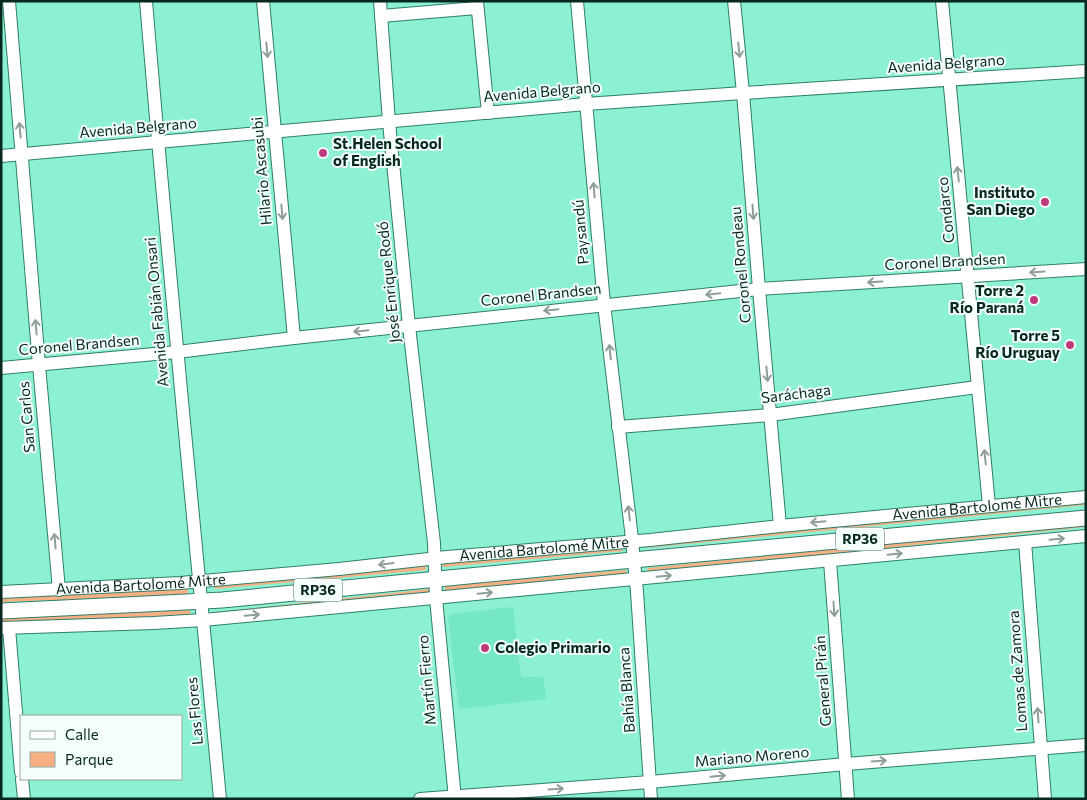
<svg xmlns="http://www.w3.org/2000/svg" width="1087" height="800" font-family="Commissioner,sans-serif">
  <rect width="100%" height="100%" fill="#8cf1d3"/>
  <polygon fill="#75e7c7" points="513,607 521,677 543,677 546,699 459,709 448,619 451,614"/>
  <g fill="#f6b084">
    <polygon points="1086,500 1086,505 646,548 646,545"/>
    <polygon points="1086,523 1086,527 648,573 647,568"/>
    <polygon points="623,546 623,551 443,567 442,564"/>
    <polygon points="426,566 426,570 215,589 214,586"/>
    <polygon points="626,570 627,574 445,592 445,586"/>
    <polygon points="188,588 188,594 55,600 1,602 1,596"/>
    <polygon points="429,589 429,593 216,616 216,612"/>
    <polygon points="190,610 191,616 1,624 1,618"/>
  </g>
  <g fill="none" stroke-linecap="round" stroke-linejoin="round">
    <defs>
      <g id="minor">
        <polyline points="9,1 39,365 59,590"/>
        <path d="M146 1C168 267 195 533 220 799"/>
        <polyline points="263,1 294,338"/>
        <polyline points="380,1 389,122 409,326 434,543 436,598 455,799"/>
        <polyline points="477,1 488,113"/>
        <polyline points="577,1 604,304 631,530 637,592 651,799"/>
        <polyline points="734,1 743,93 759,289 780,526"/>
        <polyline points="942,1 989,506"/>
        <polyline points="381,16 477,8"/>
        <polyline points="1,156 586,104 743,93 1086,71"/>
        <polyline points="1,368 177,352 294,338 759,289 1086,269"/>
        <polyline points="618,427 770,415 977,387"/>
        <polyline points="1025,542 1045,799"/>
        <polyline points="830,561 848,799"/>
        <path id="s1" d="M1 592 180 583 339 569 447 557 650 540 780 526 1086 497"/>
        <path d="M1 628 154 623 203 620C497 593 791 563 1086 536"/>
        <polyline points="9,628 21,772"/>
        <polyline points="22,779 24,799"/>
        <polyline points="420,799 650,782 846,764 1086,745"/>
      </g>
      <polyline id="major" points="1,611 186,602 222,600 633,560 1086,518"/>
    </defs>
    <use href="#minor" stroke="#2f7e6a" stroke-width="14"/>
    <use href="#major" stroke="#2f7e6a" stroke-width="17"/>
    <use href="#minor" stroke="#fff" stroke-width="12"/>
    <use href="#major" stroke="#fff" stroke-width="15"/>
  </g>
  <defs><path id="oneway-shaft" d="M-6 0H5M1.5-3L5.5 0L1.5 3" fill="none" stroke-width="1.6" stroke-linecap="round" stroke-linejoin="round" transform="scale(1.25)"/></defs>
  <g stroke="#8f9e9b">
    <use href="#oneway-shaft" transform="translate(267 50) rotate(85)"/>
    <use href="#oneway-shaft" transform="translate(739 50) rotate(84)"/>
    <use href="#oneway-shaft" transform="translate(20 130) rotate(-95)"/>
    <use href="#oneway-shaft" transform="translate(958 174) rotate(-96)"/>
    <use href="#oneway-shaft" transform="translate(594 190) rotate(-95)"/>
    <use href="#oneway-shaft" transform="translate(282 212) rotate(85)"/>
    <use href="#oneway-shaft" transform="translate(753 212) rotate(86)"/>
    <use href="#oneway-shaft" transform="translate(1037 272) rotate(176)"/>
    <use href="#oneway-shaft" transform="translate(875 282) rotate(177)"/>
    <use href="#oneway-shaft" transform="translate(713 294) rotate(174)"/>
    <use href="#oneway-shaft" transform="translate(551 310) rotate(174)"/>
    <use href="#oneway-shaft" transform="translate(36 327) rotate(-95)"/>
    <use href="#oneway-shaft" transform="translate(361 331) rotate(174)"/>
    <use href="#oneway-shaft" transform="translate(610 352) rotate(-96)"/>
    <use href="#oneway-shaft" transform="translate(767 374) rotate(85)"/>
    <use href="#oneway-shaft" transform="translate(985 457) rotate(-96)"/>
    <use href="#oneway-shaft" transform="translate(629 513) rotate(-97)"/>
    <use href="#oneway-shaft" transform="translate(818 522) rotate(175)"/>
    <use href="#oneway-shaft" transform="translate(1057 539) rotate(-5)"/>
    <use href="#oneway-shaft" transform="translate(55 541) rotate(-95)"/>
    <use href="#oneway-shaft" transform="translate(895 554) rotate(-6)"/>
    <use href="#oneway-shaft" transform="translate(386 564) rotate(173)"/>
    <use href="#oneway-shaft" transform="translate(664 576) rotate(-5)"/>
    <use href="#oneway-shaft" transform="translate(485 593) rotate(-5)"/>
    <use href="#oneway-shaft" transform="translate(834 609) rotate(86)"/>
    <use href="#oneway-shaft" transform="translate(252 615) rotate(-5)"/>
    <use href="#oneway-shaft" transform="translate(1038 715) rotate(-94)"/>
    <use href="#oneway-shaft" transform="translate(879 761) rotate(-4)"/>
    <use href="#oneway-shaft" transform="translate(718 776) rotate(-5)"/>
    <use href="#oneway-shaft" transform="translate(556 789) rotate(-4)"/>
  </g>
  <g fill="#be397e" stroke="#f4fefa" stroke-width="2">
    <circle cx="323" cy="153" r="5"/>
    <circle cx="1045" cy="202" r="5"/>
    <circle cx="1034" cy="300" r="5"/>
    <circle cx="1070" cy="345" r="5"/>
    <circle cx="485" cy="648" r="5"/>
  </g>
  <g text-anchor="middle" stroke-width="4" stroke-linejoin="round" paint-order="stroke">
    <g fill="#f4fefa" stroke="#4e6861" stroke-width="1">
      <rect x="836" y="527.5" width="48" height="23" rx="4"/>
      <rect x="294" y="578.5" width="48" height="23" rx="4"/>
    </g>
    <g font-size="14" font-weight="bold" fill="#072820">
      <text x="860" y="544">RP36</text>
      <text x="318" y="595">RP36</text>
    </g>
    <g font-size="15" fill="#072820" stroke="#f4fefa">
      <text transform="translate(946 64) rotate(-4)" y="5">Avenida Belgrano</text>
      <text transform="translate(542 92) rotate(-5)" y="5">Avenida Belgrano</text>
      <text transform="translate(138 128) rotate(-5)" y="5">Avenida Belgrano</text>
      <text transform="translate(262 171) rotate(-95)" y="5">Hilario Ascasubi</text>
      <text transform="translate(946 210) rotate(-96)" y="5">Condarco</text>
      <text transform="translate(581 232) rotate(-95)" y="5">Paysandú</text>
      <text transform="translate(945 262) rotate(-3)" y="5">Coronel Brandsen</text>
      <text transform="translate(741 265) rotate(-95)" y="5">Coronel Rondeau</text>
      <text transform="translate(389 282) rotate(-96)" y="5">José Enrique Rodó</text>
      <text transform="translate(541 295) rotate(-6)" y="5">Coronel Brandsen</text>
      <text transform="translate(157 312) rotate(-95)" y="5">Avenida Fabián Onsari</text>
      <text transform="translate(79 345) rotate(-5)" y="5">Coronel Brandsen</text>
      <text transform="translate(796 394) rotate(-7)" y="5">Saráchaga</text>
      <text transform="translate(27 417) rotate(-95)" y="5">San Carlos</text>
      <text dy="5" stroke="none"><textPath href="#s1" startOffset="980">Avenida Bartolomé Mitre</textPath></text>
      <text dy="5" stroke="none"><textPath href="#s1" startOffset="545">Avenida Bartolomé Mitre</textPath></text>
      <text dy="5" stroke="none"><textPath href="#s1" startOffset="140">Avenida Bartolomé Mitre</textPath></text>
      <text transform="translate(1018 671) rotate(-94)" y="5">Lomas de Zamora</text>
      <text transform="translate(427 680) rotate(-95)" y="5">Martín Fierro</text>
      <text transform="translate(823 681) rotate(-94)" y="5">General Pirán</text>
      <text transform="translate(627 690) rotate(-94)" y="5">Bahía Blanca</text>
      <text transform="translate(195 711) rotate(-95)" y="5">Las Flores</text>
      <text transform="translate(752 757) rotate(-5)" y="5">Mariano Moreno</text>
    </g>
    <g font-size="15" font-weight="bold" fill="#072820" stroke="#f4fefa" text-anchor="end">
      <text x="333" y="149" text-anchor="start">St.Helen School<tspan x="333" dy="17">of English</tspan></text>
      <text x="1035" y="198">Instituto<tspan x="1035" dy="17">San Diego</tspan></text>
      <text x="1024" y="296">Torre 2<tspan x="1024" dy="17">Río Paraná</tspan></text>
      <text x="1060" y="341">Torre 5<tspan x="1060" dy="17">Río Uruguay</tspan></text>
      <text x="495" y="653" text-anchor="start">Colegio Primario</text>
    </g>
  </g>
  <rect width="1087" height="800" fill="none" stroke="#072820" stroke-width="5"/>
  <rect x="20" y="715" width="162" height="65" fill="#f4fefa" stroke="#95a8a3"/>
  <rect x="30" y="731" width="25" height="8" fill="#ffffff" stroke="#95a8a3"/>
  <text x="65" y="740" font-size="15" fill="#072820">Calle</text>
  <rect x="30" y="752" width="25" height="15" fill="#f6b084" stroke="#95a8a3"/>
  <text x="65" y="765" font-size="15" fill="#072820">Parque</text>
</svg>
